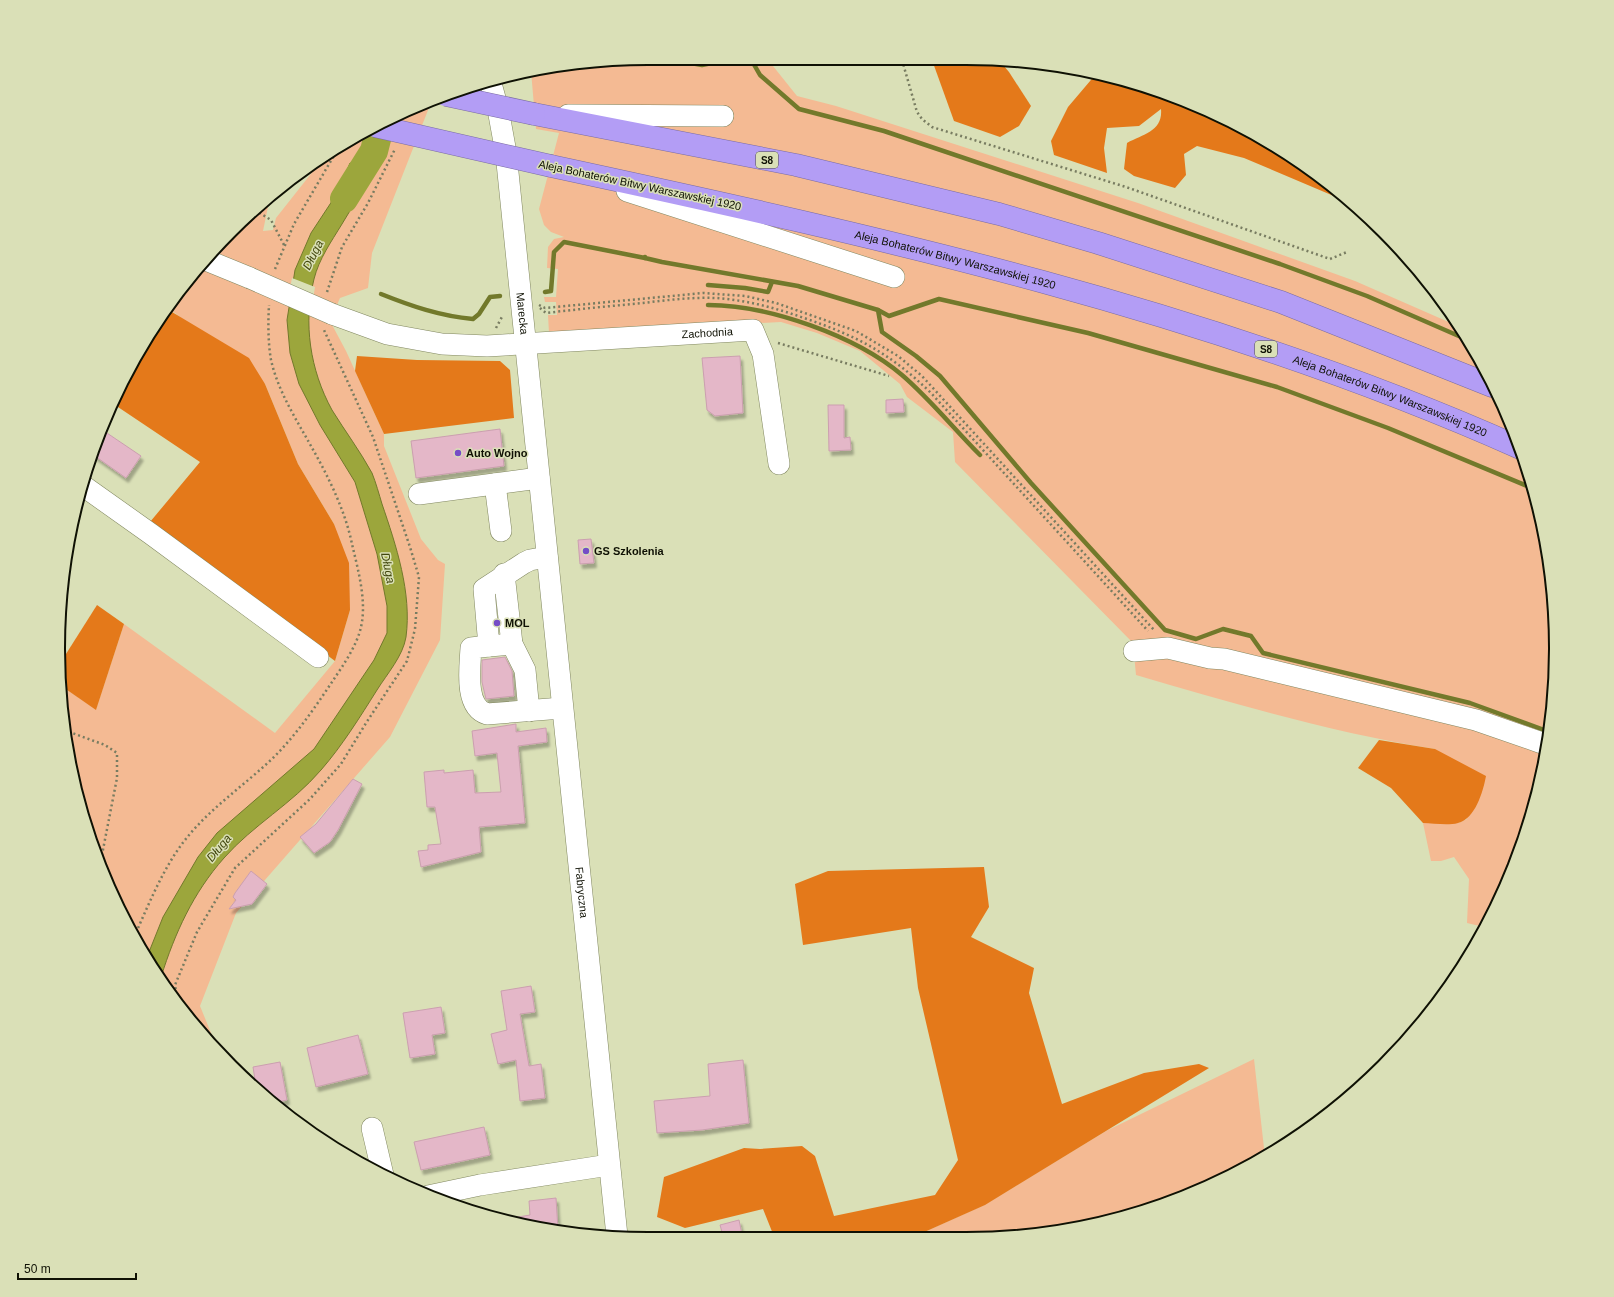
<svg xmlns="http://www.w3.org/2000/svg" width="1614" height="1297" font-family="Arial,sans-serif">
  <defs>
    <filter id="shadow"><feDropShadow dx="2.5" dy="4.5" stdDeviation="1" flood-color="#0004"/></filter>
  </defs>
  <rect width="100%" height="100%" fill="#dae0b7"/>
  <g fill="#f4ba93">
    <path d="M769 61 797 96 836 106 1138 203 1355 281 1460 327 1477 353 1525 459 1551 572 1555 687 1536 802 1495 910 1484 927 1467 923 1469 879 1454 857 1441 861H1431L1423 823H1458L1467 819 1435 749C1334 733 1235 704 1136 675L1133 643 955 462 953 432 907 397 900 384 860 351 817 333 781 322 549 333 548 315H557L556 302H545L544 297H556L558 269 547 268 548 247 554 239 564 237 551 232 544 225 539 209 559 133 536 129 531 71 572 63Z"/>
    <path d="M432 100 372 253 368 288 340 298 330 321 346 351 384 434V446L421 539 438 560 445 564 440 640 390 737 236 913 200 1006 218 1050 205 1038 137 944 103 874 78 801 63 725 60 685 96 709 124 624 275 733 335 661 350 610 334 524 298 464 265 384 175 313 167 309C195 266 231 231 270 197L263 231 273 230 276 218 325 156 353 137Z"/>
    <polygon points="1254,1059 1265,1157 1261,1160 1192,1194 1119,1219 1004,1238 911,1238 984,1205 1106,1131"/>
  </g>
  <g fill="#e4791a">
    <polygon points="998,59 1009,72 1031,106 1019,126 1000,137 954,121 932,60"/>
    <path d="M1096 74 1156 89 1261 137 1355 205 1244 158 1197 146 1184 154 1186 175 1175 188 1134 176 1124 169 1127 143C1144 134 1163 131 1161 109L1139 126 1107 128 1104 148 1107 173 1054 155 1051 141 1068 107Z"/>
    <polygon points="167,309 249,358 265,384 298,464 334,524 349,563 350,610 335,661 150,522 200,462 112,403 137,353"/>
    <polygon points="357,356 417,360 500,361 510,370 514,418 384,434 355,371"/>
    <polygon points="97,605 124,624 96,710 60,685 59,665"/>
    <path d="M1379 740 1435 749 1486 776C1483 792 1475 819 1458 823 1447 826 1433 823 1423 823L1391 788 1358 768Z"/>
    <polygon points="984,867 989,907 971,937 1034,968 1029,993 1062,1104 1144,1073 1199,1064 1209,1068 985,1205 911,1238 775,1239 763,1209 685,1228 657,1217 664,1177 744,1148 760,1149 802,1146 815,1156 834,1216 935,1195 958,1160 918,988 911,928 803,945 795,884 828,871"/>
  </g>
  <path fill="#9ca63c" stroke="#72792b" d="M350 163 375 168C364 187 353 206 342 224 331 242 319 259 314 279 303 323 310 370 332 410 345 431 360 451 372 473 376 483 379 494 382 504 396 545 412 593 406 637 403 656 387 674 377 690 360 717 342 746 321 770 292 804 253 825 224 858 193 893 175 933 161 977L147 957 163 917 198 857 217 833 314 749 374 660 387 633V606L377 554 355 482 320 425 299 384 290 353 287 320 295 270 311 233 338 192Z"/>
  <polygon fill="#dae0b7" points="292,278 315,287 312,306 287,303"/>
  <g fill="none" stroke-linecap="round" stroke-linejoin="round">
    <g stroke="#72792b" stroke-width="4.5">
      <polyline points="752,61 760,75 799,109 884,131 1280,264 1367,296 1468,340"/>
      <polyline points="685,62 702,65 717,62"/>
      <polyline points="645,257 645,258 662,262 798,286 878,310 882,332 916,356 940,376 1031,483 1165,630 1196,639 1223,629 1251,636 1263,653 1470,703 1547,731"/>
      <polyline points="708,285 745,288 768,292 772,282"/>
      <polyline points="545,292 551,291 554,252 564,242 645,258"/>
      <path d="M381 294C411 306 440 316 473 319L479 314 490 297 500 296"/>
      <path d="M708 305C769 305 856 336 902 375 930 399 954 429 980 455"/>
      <polyline points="878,310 889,316 939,299 1088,333 1277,387 1388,428 1532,488"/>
    </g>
    <polyline stroke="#9ca63c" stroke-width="28" points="344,199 374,151 381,123"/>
  </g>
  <g fill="#e4b7c8" stroke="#cb9faf" filter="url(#shadow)">
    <polygon points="740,356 743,413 715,416 707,410 702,358"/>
    <polygon points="903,399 904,412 886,413 886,400"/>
    <polygon points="828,405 844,405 844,438 850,437 851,450 829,451"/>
    <polygon points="101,429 141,456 126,478 92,454"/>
    <polygon points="500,429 504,466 416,478 411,441"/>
    <polygon points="591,539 594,563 580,564 578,540"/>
    <polygon points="505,657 512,671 514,696 486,699 482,682 482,660"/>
    <polygon points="516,724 516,732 546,728 547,742 518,746 525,823 479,827 481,852 421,867 418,851 428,850 428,845 441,844 435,807 427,807 424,772 444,770 444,773 473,770 475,793 501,792 497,753 475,756 472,731"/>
    <polygon points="353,779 362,784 338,830 330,842 314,853 300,837 316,824"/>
    <polygon points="251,871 267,884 252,904 229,909 236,900 233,897 235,893"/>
    <polygon points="531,986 535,1012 520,1014 529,1066 541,1064 545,1098 520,1101 516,1060 498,1064 491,1034 507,1030 501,991"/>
    <polygon points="441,1007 445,1033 432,1035 435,1054 410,1058 403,1013"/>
    <polygon points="358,1035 368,1074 316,1087 307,1048"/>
    <polygon points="743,1060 749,1123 702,1130 657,1133 654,1101 710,1096 708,1064"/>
    <polygon points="280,1062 287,1100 274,1103 256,1086 253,1067"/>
    <polygon points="484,1127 490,1155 421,1170 414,1142"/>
    <polygon points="556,1198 558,1230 542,1229 542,1225 530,1226 506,1219 530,1215 529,1201"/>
    <polygon points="739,1220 743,1239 724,1239 720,1225"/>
  </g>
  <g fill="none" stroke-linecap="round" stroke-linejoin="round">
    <defs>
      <g id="minor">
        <path id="s1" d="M490 80 498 109 506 153 617 1236"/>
        <polyline points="568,115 723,116"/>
        <polyline points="627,191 894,277"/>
        <polyline points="206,260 250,278"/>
        <path id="s2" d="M332 314 387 334 442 344 487 346 753 330 763 354 779 464"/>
        <polyline points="495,484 501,531"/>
        <polyline points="82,485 151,534 318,657"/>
        <polyline points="419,494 539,478"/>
        <polyline points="504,574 512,644 525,670 529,711"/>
        <polyline points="512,644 489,646 484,589 524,563 530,560 547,557"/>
        <path d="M489 646 471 648C470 667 464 707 487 714L562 708"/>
        <polyline points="1134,651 1168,648 1210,658 1224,659 1476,720 1545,744"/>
        <polyline points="372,1128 383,1175"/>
        <polyline points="428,1196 480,1185 609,1165"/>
      </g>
      <g id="highway">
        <polyline points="534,114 796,165 999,214 1098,243 1281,302 1492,386"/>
        <path id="s3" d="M551 166C880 237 1211 310 1520 448"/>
      </g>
    </defs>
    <use href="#minor" stroke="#818760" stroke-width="22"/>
    <use href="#highway" stroke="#7a6ca1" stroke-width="23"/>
    <g stroke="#787c61" stroke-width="2.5" stroke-dasharray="2 3" stroke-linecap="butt">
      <polyline points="902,60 917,112 922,119 932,127 1126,187 1330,259 1347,252"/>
      <polyline points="255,210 271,220 284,245"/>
      <polyline points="275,269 294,224 339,147"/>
      <polyline points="327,292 342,247 368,203 395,149"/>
      <polyline points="539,305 545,308 703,293 745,296 776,303 856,331 898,356 922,376 1155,631"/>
      <path d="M540 308 546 313C579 309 611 306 643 303 667 300 692 297 716 298 746 300 776 308 804 318 857 336 890 353 931 393L1148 631"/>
      <polyline points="496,328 503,315"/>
      <polyline points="778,343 889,376"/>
      <polyline points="64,730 105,745 117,753 117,778 100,865"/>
      <path d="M134 937C149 904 163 868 185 840 210 808 245 785 274 757 297 734 316 706 334 679 344 664 357 645 361 627 367 601 358 570 352 544 345 510 328 476 311 446 296 419 278 391 271 360 268 343 268 322 269 305"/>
      <polyline points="177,999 175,985 197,932 235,868 310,799 341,764 366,723 407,661 415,629 419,577 410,547 373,437 324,330"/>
    </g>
    <use href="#minor" stroke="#fff" stroke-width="21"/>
    <use href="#highway" stroke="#b39df5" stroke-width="22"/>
    <defs>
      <polyline id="minor-bridge" points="250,278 332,314"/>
      <g id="highway-bridge">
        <polyline points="446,95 534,114"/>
        <polyline points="375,126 551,166"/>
      </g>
    </defs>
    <use href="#minor-bridge" stroke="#818760" stroke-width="22" stroke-linecap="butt"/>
    <use href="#highway-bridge" stroke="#7a6ca1" stroke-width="23" stroke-linecap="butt"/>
    <use href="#minor-bridge" stroke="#fff" stroke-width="21"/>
    <use href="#highway-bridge" stroke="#b39df5" stroke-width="22"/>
  </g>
  <g fill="#754dc6" stroke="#dae0b7" stroke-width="1.5">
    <circle cx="458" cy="453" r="4"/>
    <circle cx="586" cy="551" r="4"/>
    <circle cx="497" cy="623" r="4"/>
  </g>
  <g text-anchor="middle" stroke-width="3" stroke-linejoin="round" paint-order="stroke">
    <g fill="#dae0b7" stroke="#4c4f3a" stroke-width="1">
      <rect x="756" y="152" width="22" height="16" rx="3"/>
      <rect x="1255" y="341" width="22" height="16" rx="3"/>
    </g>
    <g font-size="10" font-weight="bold" fill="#0f1104">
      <text x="767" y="164">S8</text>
      <text x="1266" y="353">S8</text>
    </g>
    <g font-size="11" fill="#0f1104" stroke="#dae0b7">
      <text transform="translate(640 185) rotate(12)" y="4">Aleja Bohaterów Bitwy Warszawskiej 1920</text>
      <text dy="4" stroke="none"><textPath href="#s3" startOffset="415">Aleja Bohaterów Bitwy Warszawskiej 1920</textPath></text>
      <text dy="4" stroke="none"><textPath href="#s1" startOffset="236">Marecka</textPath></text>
      <text dy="4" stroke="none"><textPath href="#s2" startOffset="380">Zachodnia</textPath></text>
      <text dy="4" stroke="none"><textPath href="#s3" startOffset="871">Aleja Bohaterów Bitwy Warszawskiej 1920</textPath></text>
      <text dy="4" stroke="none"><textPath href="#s1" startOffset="818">Fabryczna</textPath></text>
    </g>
    <g font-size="11" font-weight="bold" fill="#0f1104" stroke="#dae0b7" text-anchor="start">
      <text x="466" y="457">Auto Wojno</text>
      <text x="594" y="555">GS Szkolenia</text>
      <text x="505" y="627">MOL</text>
    </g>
    <g font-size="12" font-style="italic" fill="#42470e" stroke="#dae0b7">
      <text transform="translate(313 255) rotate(-63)" y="4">Długa</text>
      <text transform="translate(388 568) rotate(79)" y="4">Długa</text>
      <text transform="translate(219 848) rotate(-50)" y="4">Długa</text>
    </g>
  </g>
  <path d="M0 0H1614V1297H0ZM648 65H966A583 583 0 0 1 1549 648V649A583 583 0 0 1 966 1232H648A583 583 0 0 1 65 649V648A583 583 0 0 1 648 65Z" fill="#dae0b7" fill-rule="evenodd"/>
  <path fill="none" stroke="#0f1104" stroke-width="2" d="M648 65H966A583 583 0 0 1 1549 648V649A583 583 0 0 1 966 1232H648A583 583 0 0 1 65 649V648A583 583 0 0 1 648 65Z"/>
  <path d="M18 1273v6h118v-6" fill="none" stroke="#0f1104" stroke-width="2"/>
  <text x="24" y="1273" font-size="12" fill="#0f1104" stroke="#dae0b7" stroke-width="3" paint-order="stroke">50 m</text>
</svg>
